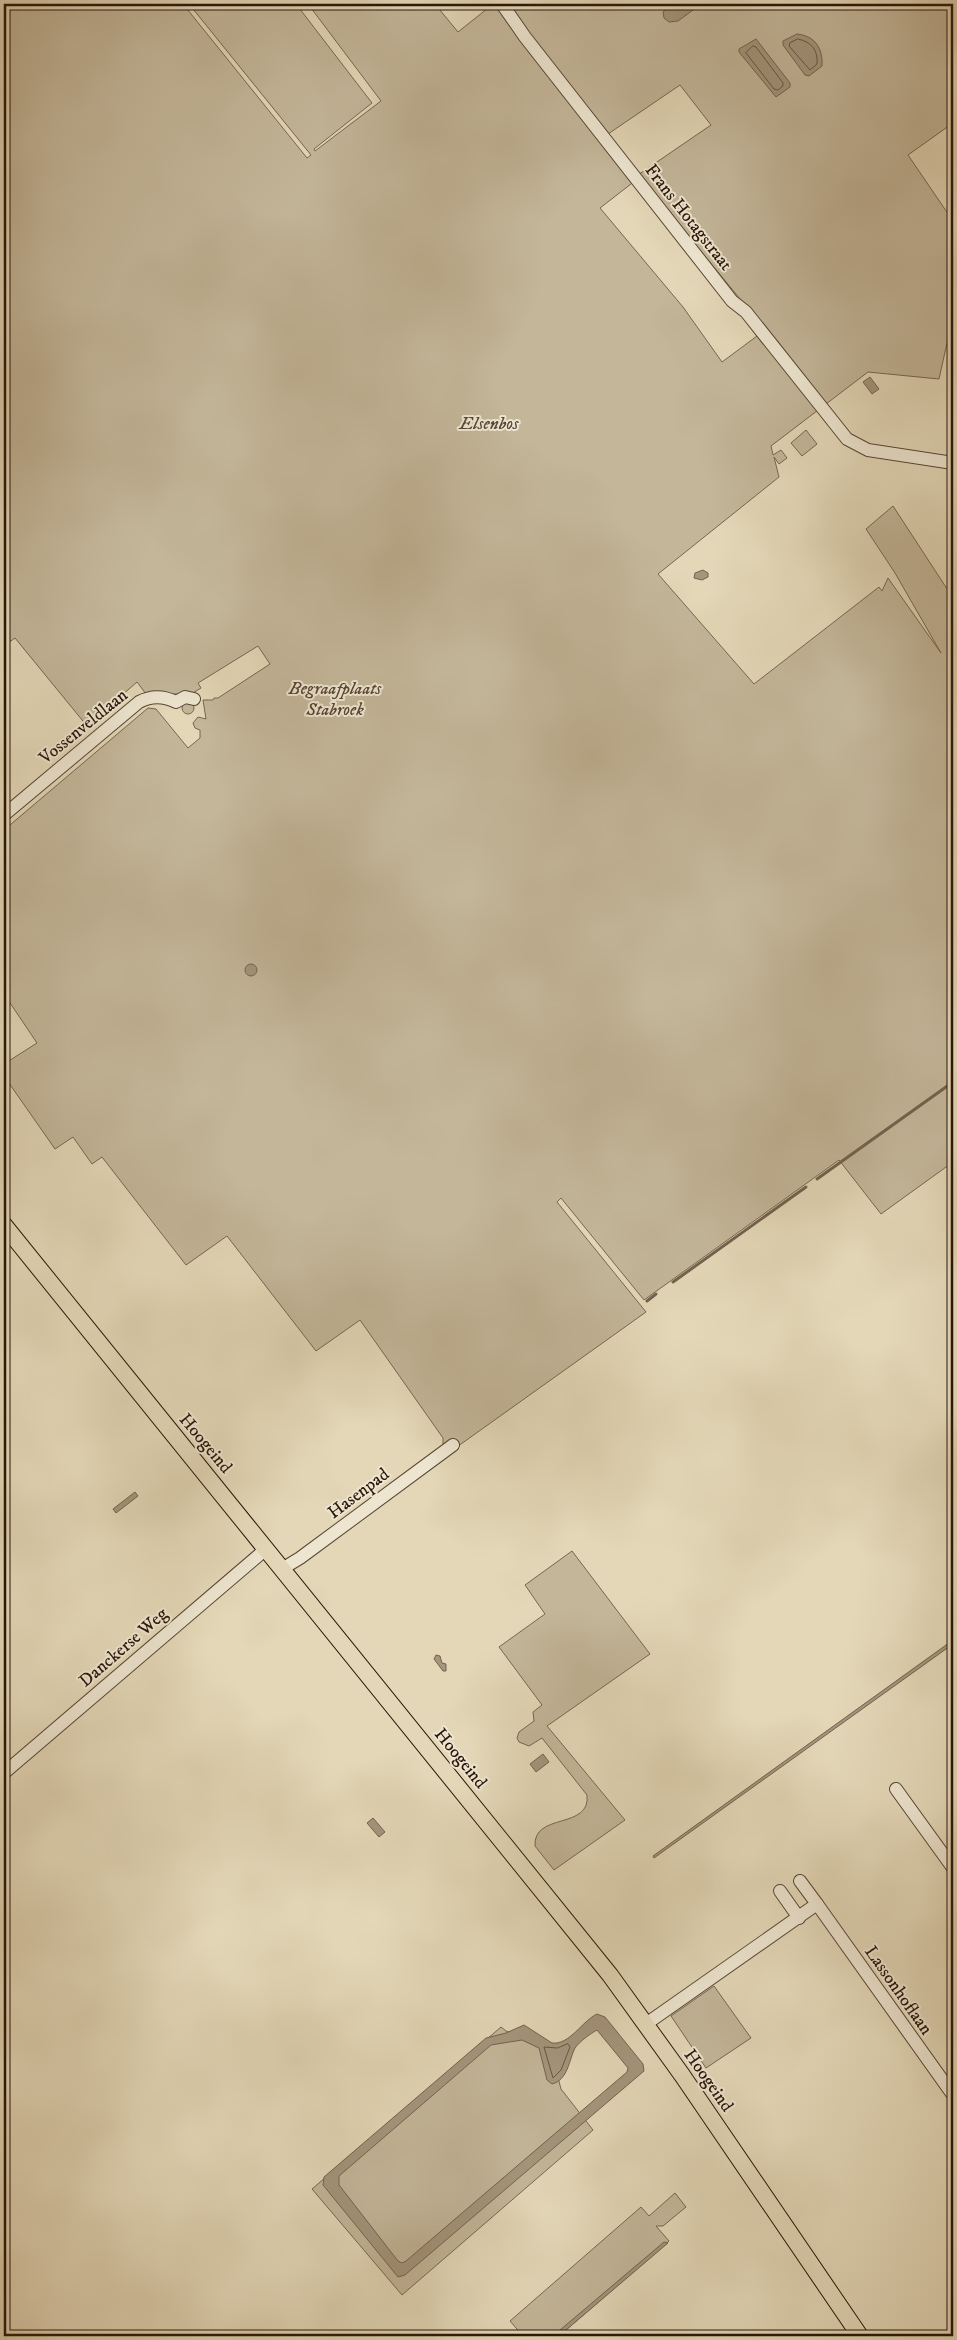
<svg xmlns="http://www.w3.org/2000/svg" width="957" height="2340" font-family="'IM FELL DW Pica',serif">
  <rect width="100%" height="100%" fill="#e3d7b7"/>
  <filter id="stains"><feTurbulence type="fractalNoise" baseFrequency=".004" numOctaves="4"/><feColorMatrix values="0 0 0 0 .2 0 0 0 0 .09 0 0 0 0 .02 0 0 0 .5 -.17"/></filter>
  <radialGradient id="worn" r=".72"><stop offset=".6" stop-color="#630" stop-opacity="0"/><stop offset="1" stop-color="#630" stop-opacity=".3"/></radialGradient>
  <g fill="#c3b699" stroke="#766650" fill-rule="evenodd">
    <path d="M4 4H183L307 158 311 155 189 4H296L372 103 314 149 315 151 381 101 308 4H435L458 32 493 4H497L632 179 711 125 680 85 608 134 505 4H953V123L908 155 953 221V338L947 343 939 379 868 372 771 446 773 455 781 450 787 458 779 464 774 457 779 477 658 574 754 684 879 587 882 591 888 578 941 653 895 573 866 529 893 506 953 598V1162L881 1214 839 1160 644 1300 561 1198 557 1202 646 1312 447 1454 443 1448V1438L360 1320 316 1351 227 1236 186 1265 102 1157 92 1164 73 1137 55 1149 4 1076V1064L37 1043 4 994V830L148 708 156 709 188 748 200 738V730L195 728 193 723 198 717 206 719 203 700H213L214 698H218L270 664 258 646 198 683 201 688 193 693 182 694H146L137 682 87 726 15 638 4 646ZM640 177 768 333 757 336 722 362 683 307 600 208Z"/>
    <polygon points="806,430 817,444 802,456 791,443"/>
    <circle cx="188" cy="708" r="6"/>
    <path d="M572 1551 650 1654 547 1726 625 1820 554 1870 535 1846C533 1812 591 1830 587 1795L542 1738 529 1746 519 1742 517 1738 519 1732 534 1721 533 1712 542 1705 499 1647 545 1614 525 1585Z"/>
    <polygon points="714,1986 751,2038 706,2068 671,2016"/>
    <polygon points="501,2027 506,2031 532,2039 556,2070 561,2089 593,2130 402,2295 312,2189"/>
    <polygon points="675,2193 686,2207 663,2226 656,2226 669,2241 559,2336 523,2336 510,2321 641,2207 649,2216"/>
  </g>
  <g fill="#a4957c" stroke="#73624e" fill-rule="evenodd">
    <polygon points="672,4 694,4 693,10 678,21 669,22 664,18 663,12"/>
    <path d="M797 34C815 36 823 48 822 66L809 76 805 75 783 45V41Z"/>
    <polygon points="756,39 790,83 790,87 776,97 739,52 739,49"/>
    <polygon points="870,377 879,389 872,394 863,382"/>
    <polygon points="703,570 708,573 708,577 702,580 694,578 695,573"/>
    <circle cx="251" cy="970" r="6"/>
    <polygon points="135,1492 138,1496 116,1513 113,1509"/>
    <polygon points="953,1640 953,1644 654,1858 653,1856"/>
    <polygon points="436,1655 440,1656 442,1663 446,1664 446,1671 443,1671 434,1659"/>
    <polygon points="543,1754 549,1762 536,1772 530,1764"/>
    <polygon points="373,1818 385,1832 379,1837 367,1823"/>
    <path d="M597 2014 605 2017 643 2064 644 2071 405 2275 398 2277 323 2185 324 2177 486 2038 506 2033 524 2025 552 2043C570 2045 582 2021 597 2014ZM597 2030 628 2068 627 2072 406 2261 402 2263 398 2261 339 2185V2176L491 2045 522 2040 539 2048 547 2080 552 2084C568 2080 569 2060 575 2048 580 2041 590 2034 597 2030Z"/>
    <polygon points="664,2242 668,2243 559,2336 553,2336"/>
  </g>
  <g fill="none" stroke-linecap="round" stroke-linejoin="round">
    <g stroke="#665642" stroke-width="1">
      <path d="M798 39C812 42 818 50 817 64L810 70 789 46 790 43Z"/>
      <polygon points="753,46 756,47 783,83 783,86 778,90 774,89 746,53"/>
      <polygon points="568,2044 570,2047 561,2070 553,2078 544,2047 557,2048"/>
    </g>
    <g stroke="#73624e" stroke-width="3">
      <polyline points="817,1179 953,1082"/>
      <polyline points="673,1282 806,1187"/>
      <polyline points="647,1301 656,1294"/>
    </g>
    <defs>
      <g id="minor">
        <polyline points="502,4 525,37 732,301 746,312 847,439 868,450 953,463"/>
        <path d="M4 815 139 702C152 695 164 696 176 702L185 697 194 699"/>
        <polyline points="282,1569 300,1558 453,1445"/>
        <polyline points="4,1773 266,1549"/>
        <polyline points="896,1789 953,1868"/>
        <polyline points="780,1891 799,1918"/>
        <polyline points="817,1904 953,2095"/>
        <polyline points="646,2024 817,1904 800,1881"/>
      </g>
      <polyline id="major" points="4,1225 610,1975 682,2075 860,2336"/>
    </defs>
    <use href="#minor" stroke="#584634" stroke-width="14"/>
    <use href="#major" stroke="#291608" stroke-width="18"/>
    <use href="#minor" stroke="#ede5d0" stroke-width="12"/>
    <use href="#major" stroke="#e3d7b7" stroke-width="16"/>
  </g>
  <g text-anchor="middle" stroke-width="4" stroke-linejoin="round" paint-order="stroke">
    <g font-size="18" fill="#291608" stroke="#ede5d0">
      <text transform="translate(689 217) rotate(52)" y="6">Frans Hotagstraat</text>
      <text transform="translate(83 726) rotate(-39)" y="6">Vossenveldlaan</text>
      <text transform="translate(206 1443) rotate(50)" y="6">Hoogeind</text>
      <text transform="translate(358 1493) rotate(-37)" y="6">Hasenpad</text>
      <text transform="translate(123 1647) rotate(-41)" y="6">Danckerse Weg</text>
      <text transform="translate(461 1758) rotate(51)" y="6">Hoogeind</text>
      <text transform="translate(899 1990) rotate(55)" y="6">Lassonhoflaan</text>
      <text transform="translate(709 2080) rotate(55)" y="6">Hoogeind</text>
    </g>
    <g font-size="18" font-style="italic" fill="#574634" stroke="#ede5d0">
      <text x="489" y="429">Elsenbos</text>
      <text x="335" y="694">Begraafplaats<tspan x="335" dy="21">Stabroek</tspan></text>
    </g>
  </g>
  <rect width="957" height="2340" fill="none" stroke="#e3d7b7" stroke-width="20"/>
  <rect x="5" y="5" width="947" height="2330" fill="none" stroke="#291608" stroke-width="2.5"/>
  <rect x="10" y="10" width="937" height="2320" fill="none" stroke="#291608"/>
  <rect width="100%" height="100%" filter="url(#stains)"/>
  <rect width="100%" height="100%" fill="url(#worn)"/>
</svg>
